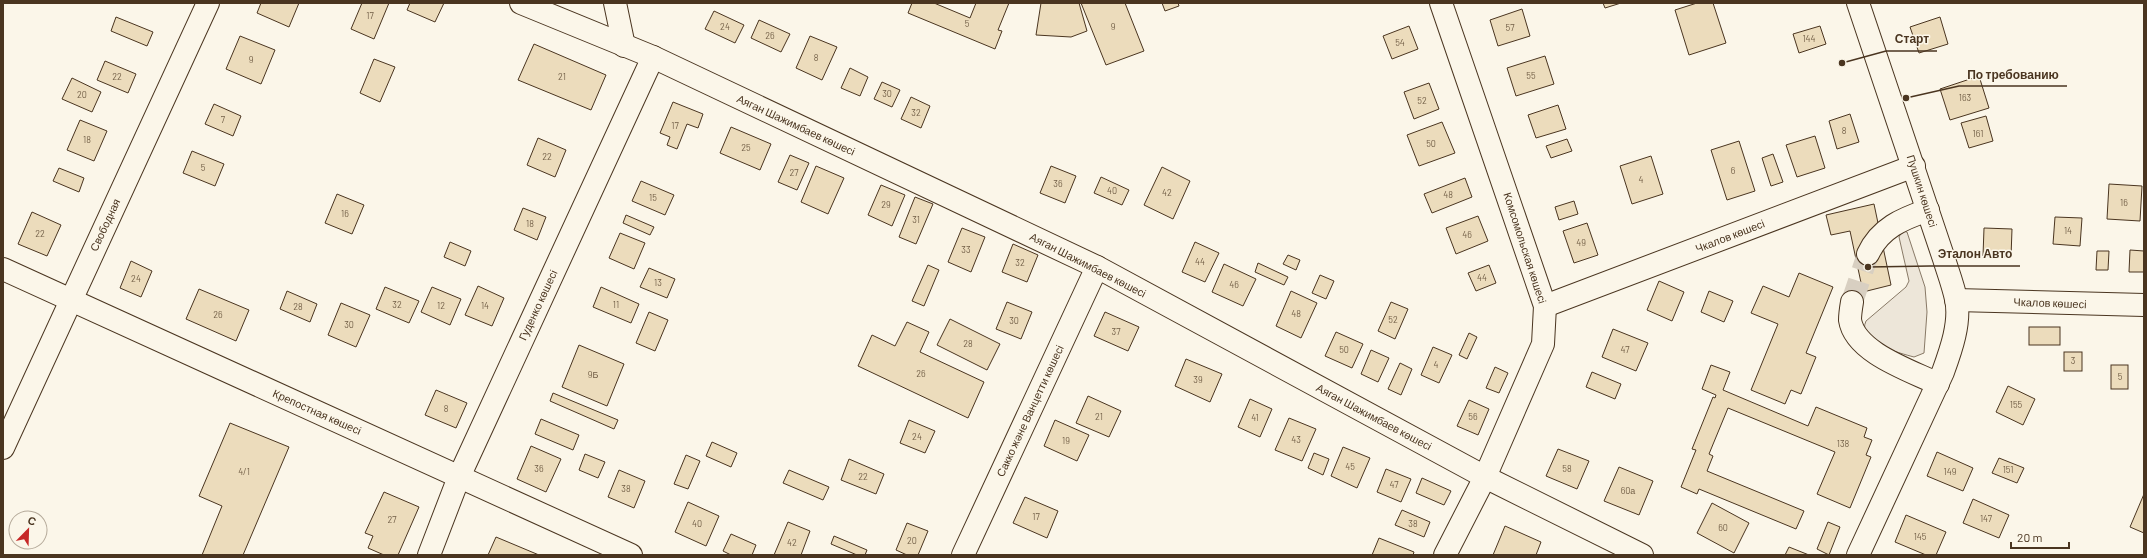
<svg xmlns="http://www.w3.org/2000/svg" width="2147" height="558" font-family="Barlow,sans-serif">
  <rect width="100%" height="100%" fill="#fbf6e9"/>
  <path fill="#ede6d9" stroke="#887966" d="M1902 231 1907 232 1925 287 1927 312 1924 353 1914 357C1899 353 1856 342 1866 321L1906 287 1909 281 1899 237Z"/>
  <g fill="#ecdcbc" stroke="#4a3520">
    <polygon points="261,3 299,3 289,27 257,13"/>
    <polygon points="362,3 389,3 374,39 351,29"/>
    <polygon points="410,3 444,3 435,22 407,10"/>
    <polygon points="912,3 934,3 970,18 976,3 1009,3 998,30 1002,31 995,49 908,13"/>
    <polygon points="1041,3 1079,3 1087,31 1071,37 1036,35"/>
    <polygon points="1081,3 1125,3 1144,51 1106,65"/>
    <polygon points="1162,3 1178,3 1179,6 1165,11"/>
    <polygon points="1603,3 1621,3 1605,8"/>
    <polygon points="1697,3 1713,3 1726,43 1689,55 1675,10"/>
    <polygon points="1522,9 1530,36 1498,46 1490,20"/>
    <polygon points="714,11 744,25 735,43 705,29"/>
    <polygon points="116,17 153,32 147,46 111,31"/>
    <polygon points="1940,17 1948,44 1919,53 1910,27"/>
    <polygon points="759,20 790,34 781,52 751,38"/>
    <polygon points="1409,26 1418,49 1392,59 1383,36"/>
    <polygon points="1820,26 1826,44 1799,53 1793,34"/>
    <polygon points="240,36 275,50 261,84 226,69"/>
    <polygon points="810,36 837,47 822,80 796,68"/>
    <polygon points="534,44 606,75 591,110 518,80"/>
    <polygon points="1545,56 1554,84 1516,96 1507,68"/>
    <polygon points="374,59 395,67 380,102 360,93"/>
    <polygon points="105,61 136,74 128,93 97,80"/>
    <polygon points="850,68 868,77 860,96 841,88"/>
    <polygon points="1979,76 1989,108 1950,120 1940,89"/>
    <polygon points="72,78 101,92 92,112 62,99"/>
    <polygon points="882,82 900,90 892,107 874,99"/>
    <polygon points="1429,83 1439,109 1414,119 1404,92"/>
    <polygon points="911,97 930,106 921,128 901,119"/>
    <polygon points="673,102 703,114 698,128 687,124 677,149 667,145 670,137 660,133"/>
    <polygon points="214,104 241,116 233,136 205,124"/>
    <polygon points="1558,105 1566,129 1536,138 1528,115"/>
    <polygon points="1850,114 1859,142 1837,149 1829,121"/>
    <polygon points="1986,116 1993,141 1969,148 1961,123"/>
    <polygon points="80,120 107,131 94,161 67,150"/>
    <polygon points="1442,122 1455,153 1419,166 1407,135"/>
    <polygon points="731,127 771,144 760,170 720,153"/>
    <polygon points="1815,136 1825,168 1797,177 1786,145"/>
    <polygon points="538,138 566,150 555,177 527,165"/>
    <polygon points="1567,139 1572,151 1551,158 1546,146"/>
    <polygon points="1739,141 1755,191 1727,200 1711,150"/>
    <polygon points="192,151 224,164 215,186 183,173"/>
    <polygon points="1773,154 1783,182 1771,186 1762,158"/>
    <polygon points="790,155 809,163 797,190 778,182"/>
    <polygon points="1651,156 1663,194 1632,204 1620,166"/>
    <polygon points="816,166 844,178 828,214 801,202"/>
    <polygon points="1051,166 1076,176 1065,203 1040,193"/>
    <polygon points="1162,167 1190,181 1173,219 1144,205"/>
    <polygon points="59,168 84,178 79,192 53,181"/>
    <polygon points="1101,177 1129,190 1122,205 1094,193"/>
    <polygon points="1465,178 1472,197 1432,213 1424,194"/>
    <polygon points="641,181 674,195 665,215 632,201"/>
    <polygon points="2109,184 2142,186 2140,221 2107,219"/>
    <polygon points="881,185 905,195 892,226 868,215"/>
    <polygon points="337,194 364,205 352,234 325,223"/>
    <polygon points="915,197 933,204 916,244 899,237"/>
    <polygon points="1574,201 1578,214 1559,220 1555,207"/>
    <polygon points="1874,204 1891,285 1863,292 1850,231 1831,235 1826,215"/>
    <polygon points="523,208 546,217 537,240 514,230"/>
    <polygon points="32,212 61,225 47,256 18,244"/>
    <polygon points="626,215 654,227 650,235 623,223"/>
    <polygon points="1478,216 1488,241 1456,254 1446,228"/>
    <polygon points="2055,217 2082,218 2080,246 2053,244"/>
    <polygon points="1587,223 1598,255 1574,263 1563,231"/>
    <polygon points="962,228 985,237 971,272 948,262"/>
    <polygon points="1984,228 2012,229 2011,257 1983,256"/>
    <polygon points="620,233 645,243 634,269 609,258"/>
    <polygon points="450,242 471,251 465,266 444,257"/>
    <polygon points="1195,242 1219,253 1205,282 1182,272"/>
    <polygon points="1013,244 1038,255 1027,282 1002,272"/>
    <polygon points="2130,250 2144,251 2144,272 2129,272"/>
    <polygon points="2097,251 2109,251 2108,270 2096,270"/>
    <polygon points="1288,255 1300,260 1296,270 1283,264"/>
    <polygon points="131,261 152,271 141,297 120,288"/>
    <polygon points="1258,263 1288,277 1284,285 1255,272"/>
    <polygon points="1224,264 1256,279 1243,306 1212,292"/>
    <polygon points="928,265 939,270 924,306 912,301"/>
    <polygon points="1489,265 1496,283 1476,291 1468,273"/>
    <polygon points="649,268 675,279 667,298 640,287"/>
    <polygon points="1799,273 1833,287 1806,353 1816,357 1801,394 1791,390 1785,404 1751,390 1778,324 1751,313 1763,286 1789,297"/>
    <polygon points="1320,275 1334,281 1326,299 1312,293"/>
    <polygon points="1659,281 1684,292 1672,321 1647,310"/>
    <polygon points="478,286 504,298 492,326 465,315"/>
    <polygon points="385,287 419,301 409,323 376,309"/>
    <polygon points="432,287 461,299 450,325 421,312"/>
    <polygon points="601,287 639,304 631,323 593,307"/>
    <polygon points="199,289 249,310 236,341 186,319"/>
    <polygon points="287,291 317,304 310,322 280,309"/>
    <polygon points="1291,291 1317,303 1301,338 1276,326"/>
    <polygon points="1709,291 1733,301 1724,322 1701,312"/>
    <polygon points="1007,302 1032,312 1021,339 996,329"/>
    <polygon points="1391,302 1408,309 1395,339 1378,331"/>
    <polygon points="341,303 370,315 356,347 328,335"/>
    <polygon points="649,312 668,320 655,351 636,343"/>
    <polygon points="1105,312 1139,327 1128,351 1094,336"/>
    <polygon points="950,319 1000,344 987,370 937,345"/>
    <polygon points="907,322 929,332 920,352 984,382 968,418 858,366 872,335 895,346"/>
    <rect x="2029" y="327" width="31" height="18"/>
    <polygon points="1613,329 1648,343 1636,371 1602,357"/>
    <polygon points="1336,332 1363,344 1352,368 1325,356"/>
    <polygon points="1469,333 1477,337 1467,359 1459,355"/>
    <polygon points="579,345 624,364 607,406 562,387"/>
    <polygon points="1433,347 1452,355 1439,383 1421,375"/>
    <polygon points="1371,350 1389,358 1378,382 1361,374"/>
    <rect x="2064" y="352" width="18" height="19"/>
    <polygon points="1186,359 1222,374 1210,402 1175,386"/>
    <polygon points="1400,363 1412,369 1401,395 1388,389"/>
    <polygon points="1711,365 1730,372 1723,390 1808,426 1816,407 1867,428 1864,437 1872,440 1866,455 1871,457 1850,508 1817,494 1835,452 1728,408 1709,454 1713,456 1707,471 1804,511 1796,529 1699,489 1697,494 1681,487 1696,450 1692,449 1713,397 1715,398 1716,395 1702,389"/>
    <rect x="2111" y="365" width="17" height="24"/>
    <polygon points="1495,367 1508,373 1499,393 1486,388"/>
    <polygon points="1592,372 1621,384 1615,399 1586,387"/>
    <polygon points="2008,386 2035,399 2023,425 1996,412"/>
    <polygon points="436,390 467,403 456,428 425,415"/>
    <polygon points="553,393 618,420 614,429 550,401"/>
    <polygon points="1088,396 1121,411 1109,437 1076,423"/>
    <polygon points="1250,399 1272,409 1260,437 1238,427"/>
    <polygon points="1469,400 1489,409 1478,435 1457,426"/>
    <polygon points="1289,418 1316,429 1302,461 1275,450"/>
    <polygon points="541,419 579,435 573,450 535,434"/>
    <polygon points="909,420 935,431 925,453 900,443"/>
    <polygon points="1055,420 1089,435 1077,461 1044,446"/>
    <polygon points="230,423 289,447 243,555 202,555 222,506 199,496"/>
    <polygon points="712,442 737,453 731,467 706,456"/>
    <polygon points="531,446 561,459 546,492 517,479"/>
    <polygon points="1343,447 1370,458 1357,488 1331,476"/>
    <polygon points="1558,449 1589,461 1577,489 1546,476"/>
    <polygon points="1937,452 1973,468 1963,491 1927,476"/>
    <polygon points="1314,453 1329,459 1323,475 1308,468"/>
    <polygon points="585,454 605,462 598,478 579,470"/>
    <polygon points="686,455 700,461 688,489 674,484"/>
    <polygon points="1999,458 2024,468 2017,483 1992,473"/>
    <polygon points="849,459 884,474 876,494 841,480"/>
    <polygon points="1619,467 1653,481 1639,515 1604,501"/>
    <polygon points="1386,469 1411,479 1401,502 1377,492"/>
    <polygon points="619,470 645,481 634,508 608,497"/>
    <polygon points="789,470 829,487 823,500 783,483"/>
    <polygon points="1422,478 1451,491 1444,505 1416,493"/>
    <polygon points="384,492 419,507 398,555 384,555 368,548 373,536 365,533"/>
    <polygon points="2144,494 2144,533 2130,527"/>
    <polygon points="1025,497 1058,511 1047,538 1013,523"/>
    <polygon points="1973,499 2009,515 1999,538 1963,523"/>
    <polygon points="688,502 719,516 706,546 675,532"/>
    <polygon points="1712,503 1749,523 1734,553 1697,533"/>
    <polygon points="1402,510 1430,522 1424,537 1395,525"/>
    <polygon points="1906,515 1946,532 1936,555 1926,555 1895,542"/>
    <polygon points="788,522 810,531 801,555 774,555"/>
    <polygon points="1828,522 1840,527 1829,555 1817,549"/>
    <polygon points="907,523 928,531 918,555 907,555 896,550"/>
    <polygon points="1505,526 1541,542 1536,555 1493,555"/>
    <polygon points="731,534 756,545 752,555 731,555 723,551"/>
    <polygon points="834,536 867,550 865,555 857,555 831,544"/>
    <polygon points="496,537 539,555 488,555"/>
    <polygon points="1379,538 1414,552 1413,555 1372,555"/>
    <polygon points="1789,547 1809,555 1785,555"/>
  </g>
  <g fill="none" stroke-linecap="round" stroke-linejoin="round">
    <polyline stroke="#d8cfc1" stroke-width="22" stroke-dasharray="22 11" stroke-linecap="butt" points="1852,302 1868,254"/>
    <defs>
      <g id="minor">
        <polyline points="521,3 653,57 1097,267 1485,477 1642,555"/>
        <polyline points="615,3 624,46"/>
        <polyline points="1441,3 1545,306 1543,344 1485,477 1445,555"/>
        <path d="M1868 254C1880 228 1902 219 1928 210"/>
        <polyline points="3,269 631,555"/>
        <polyline points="1956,300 2144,305"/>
        <path d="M1852 302C1851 308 1850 314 1850 320 1855 353 1912 371 1938 384"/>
        <polyline points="1545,306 1914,166"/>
        <polyline points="3,448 208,3"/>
        <polyline points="429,555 459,477 653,57"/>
        <polyline points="963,555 1097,267"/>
        <path d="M1858 555 1943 372C1951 350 1961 322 1956 299 1953 285 1948 272 1944 259L1858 3"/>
      </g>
    </defs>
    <use href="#minor" stroke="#4a3520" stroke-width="24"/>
    <use href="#minor" stroke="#fbf6e9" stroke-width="22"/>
  </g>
  <g text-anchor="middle" stroke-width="3" stroke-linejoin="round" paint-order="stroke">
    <g font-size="9" fill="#725f47">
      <text x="370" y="19">17</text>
      <text x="967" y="27">5</text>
      <text x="725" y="30">24</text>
      <text x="1113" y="30">9</text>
      <text x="1510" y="31">57</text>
      <text x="770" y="39">26</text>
      <text x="1809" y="42">144</text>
      <text x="1400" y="46">54</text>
      <text x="816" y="61">8</text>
      <text x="251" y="63">9</text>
      <text x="1531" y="79">55</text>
      <text x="117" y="80">22</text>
      <text x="562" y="80">21</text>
      <text x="887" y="97">30</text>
      <text x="82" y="98">20</text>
      <text x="1965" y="101">163</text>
      <text x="1422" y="104">52</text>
      <text x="916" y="116">32</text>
      <text x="223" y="123">7</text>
      <text x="675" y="129">17</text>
      <text x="1844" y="134">8</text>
      <text x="1978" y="137">161</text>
      <text x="87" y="143">18</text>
      <text x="1431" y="147">50</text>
      <text x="746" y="151">25</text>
      <text x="547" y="160">22</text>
      <text x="203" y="171">5</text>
      <text x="1733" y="174">6</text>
      <text x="794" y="176">27</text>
      <text x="1641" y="183">4</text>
      <text x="1058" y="187">36</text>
      <text x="1112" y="194">40</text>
      <text x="1167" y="196">42</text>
      <text x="1448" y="198">48</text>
      <text x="653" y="201">15</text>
      <text x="2124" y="206">16</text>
      <text x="886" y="208">29</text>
      <text x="345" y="217">16</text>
      <text x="916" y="223">31</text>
      <text x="530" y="227">18</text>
      <text x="2068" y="234">14</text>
      <text x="40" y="237">22</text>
      <text x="1467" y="238">46</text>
      <text x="1581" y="246">49</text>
      <text x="966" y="253">33</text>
      <text x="1200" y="265">44</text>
      <text x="1020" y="266">32</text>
      <text x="1482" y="281">44</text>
      <text x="136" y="282">24</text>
      <text x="658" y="286">13</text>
      <text x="1234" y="288">46</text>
      <text x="397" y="308">32</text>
      <text x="616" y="308">11</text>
      <text x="441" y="309">12</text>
      <text x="485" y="309">14</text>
      <text x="298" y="310">28</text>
      <text x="1296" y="317">48</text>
      <text x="218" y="318">26</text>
      <text x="1393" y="323">52</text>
      <text x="1014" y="324">30</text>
      <text x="349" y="328">30</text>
      <text x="1116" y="335">37</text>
      <text x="968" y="347">28</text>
      <text x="1344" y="353">50</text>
      <text x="1625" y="353">47</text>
      <text x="2073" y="364">3</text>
      <text x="1436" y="368">4</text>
      <text x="921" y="377">26</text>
      <text x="593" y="378">9Б</text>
      <text x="2120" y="380">5</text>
      <text x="1198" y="383">39</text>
      <text x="2016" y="408">155</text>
      <text x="446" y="412">8</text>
      <text x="1099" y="420">21</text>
      <text x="1473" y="420">56</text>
      <text x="1255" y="421">41</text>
      <text x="917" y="440">24</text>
      <text x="1296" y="443">43</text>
      <text x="1066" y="444">19</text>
      <text x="1843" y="447">138</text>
      <text x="1350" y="470">45</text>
      <text x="539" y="472">36</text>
      <text x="1567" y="472">58</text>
      <text x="2008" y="473">151</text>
      <text x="244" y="475">4/1</text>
      <text x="1950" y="475">149</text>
      <text x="863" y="480">22</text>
      <text x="1394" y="488">47</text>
      <text x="626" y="492">38</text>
      <text x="1628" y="494">60а</text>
      <text x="1036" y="520">17</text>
      <text x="1986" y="522">147</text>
      <text x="392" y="523">27</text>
      <text x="697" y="527">40</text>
      <text x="1413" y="527">38</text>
      <text x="1723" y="531">60</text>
      <text x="1920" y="540">145</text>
      <text x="912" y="544">20</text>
      <text x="792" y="546">42</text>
    </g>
    <g font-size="11" fill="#4a3520" stroke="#fbf6e9">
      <text transform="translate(796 125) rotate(25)" y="4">Аяган Шажимбаев көшесі</text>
      <text transform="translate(1922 191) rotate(72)" y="4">Пушкин көшесі</text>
      <text transform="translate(105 225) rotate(-65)" y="4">Свободная</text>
      <text transform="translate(1730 236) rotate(-21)" y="4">Чкалов көшесі</text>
      <text transform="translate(1525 248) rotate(72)" y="4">Комсомольская көшесі</text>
      <text transform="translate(1088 265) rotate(27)" y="4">Аяган Шажимбаев көшесі</text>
      <text transform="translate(2050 303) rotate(2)" y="4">Чкалов көшесі</text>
      <text transform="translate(538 305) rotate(-65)" y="4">Гуденко көшесі</text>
      <text transform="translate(1030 411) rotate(-65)" y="4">Сакко және Ванцетти көшесі</text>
      <text transform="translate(317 412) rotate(24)" y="4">Крепостная көшесі</text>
      <text transform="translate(1374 417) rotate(28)" y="4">Аяган Шажимбаев көшесі</text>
    </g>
  </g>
  <path fill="none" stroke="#4a3520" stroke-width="1.5" d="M1842 63L1886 51H1937M1906 98L1959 86H2067M1868 267L1930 266H2020"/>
  <g fill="#4a3520" stroke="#fbf6e9" stroke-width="1.5">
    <circle cx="1842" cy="63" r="4"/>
    <circle cx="1906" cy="98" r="4"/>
    <circle cx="1868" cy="267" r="4"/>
  </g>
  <g font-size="12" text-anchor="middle" font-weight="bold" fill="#4a3520" stroke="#fbf6e9" stroke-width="3" stroke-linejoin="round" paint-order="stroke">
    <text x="1912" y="43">Старт</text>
    <text x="2013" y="79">По требованию</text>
    <text x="1975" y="258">Эталон Авто</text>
  </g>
  <rect width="2147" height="558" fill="none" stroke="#4a3520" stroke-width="8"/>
  <g transform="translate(28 530) rotate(23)"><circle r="19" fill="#fbf6e9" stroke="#b4a999"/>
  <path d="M0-3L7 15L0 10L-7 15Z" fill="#c62828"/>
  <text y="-6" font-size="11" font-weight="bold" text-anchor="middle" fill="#4a3520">С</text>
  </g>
  <path d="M2011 542v6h58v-6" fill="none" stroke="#4a3520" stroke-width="2"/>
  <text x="2017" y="542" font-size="12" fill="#4a3520" stroke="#fbf6e9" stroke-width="3" paint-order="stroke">20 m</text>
</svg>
